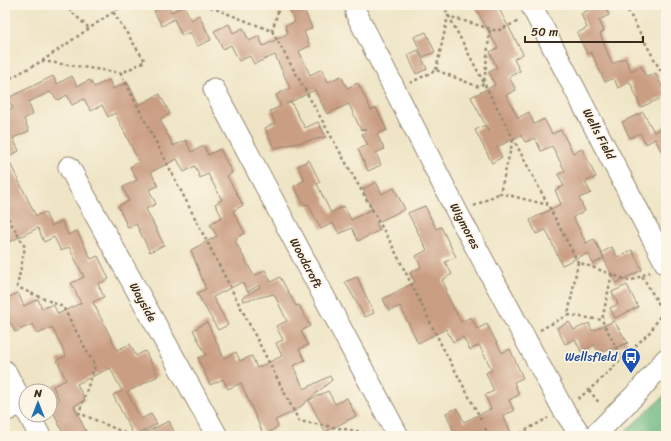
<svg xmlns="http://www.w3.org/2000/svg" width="671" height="441" font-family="Sriracha,sans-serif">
  <rect width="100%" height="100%" fill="#fcf5e5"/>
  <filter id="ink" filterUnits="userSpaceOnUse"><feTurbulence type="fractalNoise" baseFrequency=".025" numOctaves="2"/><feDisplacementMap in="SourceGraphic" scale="8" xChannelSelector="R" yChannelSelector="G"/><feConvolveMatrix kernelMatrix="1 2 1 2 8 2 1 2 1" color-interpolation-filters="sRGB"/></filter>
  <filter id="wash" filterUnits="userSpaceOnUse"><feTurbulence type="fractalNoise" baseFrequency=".012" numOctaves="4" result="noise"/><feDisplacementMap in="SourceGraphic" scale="16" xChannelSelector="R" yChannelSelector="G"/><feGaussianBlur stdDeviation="0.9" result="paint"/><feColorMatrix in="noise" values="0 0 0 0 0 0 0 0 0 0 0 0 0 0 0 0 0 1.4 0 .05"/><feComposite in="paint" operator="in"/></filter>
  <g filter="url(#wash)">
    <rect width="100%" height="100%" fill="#efe5c6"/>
    <polygon fill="#6cb880" stroke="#54714f" points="666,394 666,436 620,436"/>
    <g id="blocks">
      <g fill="#ca9e83">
        <polygon points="168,5 171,12 184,6 191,20 199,15 211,40 197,46 190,32 182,36 174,19 162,26 154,11"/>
        <polygon points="287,5 302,5 312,28 304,32 310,46 299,51 310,75 322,69 328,82 341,76 347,88 358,83 371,110 376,108 387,130 377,134 384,149 376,153 381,165 368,171 358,149 368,145 362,134 367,131 367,129 361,130 349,104 327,114 315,90 286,104 291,102 305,128 318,122 326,137 274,148 265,128 275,123 270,111 281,106 276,95 290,88 275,55 254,64 250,56 239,61 231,45 223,49 214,31 229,24 233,33 243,28 249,41 259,36 263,46 288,34 285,26 295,22"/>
        <polygon points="474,5 497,5 523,54 514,59 520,71 509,77 516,90 506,95 518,118 529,112 534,124 544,119 552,134 561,130 573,153 582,149 596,177 585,182 591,193 579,198 585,211 573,217 586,243 594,239 604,258 593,264 588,253 562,265 546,230 536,234 530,220 561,204 555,190 564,186 558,174 565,171 552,146 541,151 535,138 525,142 521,135 497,147 502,157 492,163 475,130 485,125 489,132 471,97 495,85 489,72 497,68 490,52 498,48"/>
        <polygon points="588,5 604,5 609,15 599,20 604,31 600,34 612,64 625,58 631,71 641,66 646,77 656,73 666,96 641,107 630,82 618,88 614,78 605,82 591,52 587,54 577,33 587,28 581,14 590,9"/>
        <polygon points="426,32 435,52 423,57 414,37"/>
        <polygon points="418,50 427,69 416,74 408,55"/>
        <polygon points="53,76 57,84 72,76 77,86 90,80 94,87 109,80 113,89 127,82 139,105 160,94 170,114 160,119 173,146 186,140 191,152 204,146 208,155 220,149 232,173 227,176 243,205 233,211 245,233 236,238 237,240 235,241 254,276 265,270 271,282 280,277 296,306 299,305 310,326 301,331 308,345 299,349 305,360 293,366 304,389 330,376 332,380 295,411 275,420 278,426 265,436 264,436 241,383 228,389 223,379 210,385 198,358 206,355 193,330 207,322 224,358 236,352 240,361 252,356 257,368 282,356 276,343 283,340 276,326 287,321 274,294 243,301 242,298 260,287 259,285 248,292 242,282 213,297 228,325 218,330 197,293 206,289 191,250 217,236 210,224 222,217 215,204 222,200 208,174 200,178 195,166 184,172 177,159 151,172 158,186 149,190 156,204 146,209 164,245 150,252 136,224 128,228 118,206 129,201 123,187 137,180 130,167 139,162 115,113 108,117 102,105 91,111 84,99 72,105 67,95 58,100 50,92 28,102 33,114 24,119 29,131 13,138 19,151 7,157 36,216 45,212 51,226 62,221 68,235 77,231 91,259 98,256 109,279 98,284 104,297 93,302 117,350 130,344 136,356 145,351 158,376 127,392 141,419 151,414 157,424 134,436 113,395 122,391 110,368 77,384 85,400 74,406 88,436 64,436 50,404 59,400 53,386 66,380 57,360 66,356 52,327 38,334 33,324 15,332 5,312 5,299 18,293 24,306 38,299 42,309 53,304 58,314 81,303 71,283 84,277 69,247 61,251 54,237 44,242 38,228 5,244 5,112 13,108 8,98"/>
        <polygon points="643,112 654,132 666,125 666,160 655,139 646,144 640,133 630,138 622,122"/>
        <polygon points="309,160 320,182 317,184 331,213 344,206 351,220 372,209 363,189 376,182 382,194 394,188 405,209 376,223 380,230 358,241 352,228 339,234 333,223 321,229 308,204 304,205 294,186 305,180 298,166"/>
        <polygon points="425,206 436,229 441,227 456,257 445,262 452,274 442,280 447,290 445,291 461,322 471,317 477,329 487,324 502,353 510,349 523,378 514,382 519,395 509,400 514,411 503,415 511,433 504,436 456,436 446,413 457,408 464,422 491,409 485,395 494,391 486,373 492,370 479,345 470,350 463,337 453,342 446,329 418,343 400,306 389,311 383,299 415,282 410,273 421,267 416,256 427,250 408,213"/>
        <polygon points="612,247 617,257 632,250 642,270 616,283 601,253"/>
        <polygon points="357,277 374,313 365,317 345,282"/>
        <polygon points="627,285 638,307 615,318 610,308 618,304 612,292"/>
        <polygon points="614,321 628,343 599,353 594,345 581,352 575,339 565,344 557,328 569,322 574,330 589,323 592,331"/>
        <polygon points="328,391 335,404 347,398 356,416 325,432 309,400"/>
        <polygon points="169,421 176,436 138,436"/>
      </g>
    </g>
  </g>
  <g filter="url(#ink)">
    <use href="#blocks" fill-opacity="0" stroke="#958872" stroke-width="1"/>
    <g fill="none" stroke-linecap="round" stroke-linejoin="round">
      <defs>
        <g id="minor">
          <polyline points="531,5 666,264"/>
          <polyline points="356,13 458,214 563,409 581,436"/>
          <polyline points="214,89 398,436"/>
          <polyline points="69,167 217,436"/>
          <polyline points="5,371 26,410"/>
          <polyline points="5,411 22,403"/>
          <polyline points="29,415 40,436"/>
          <polyline points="594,436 639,391 666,359"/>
        </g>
      </defs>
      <use href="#minor" stroke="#958872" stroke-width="23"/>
      <g stroke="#958872" stroke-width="2.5" stroke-dasharray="3 3" stroke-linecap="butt">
        <polyline points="64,5 89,28"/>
        <polyline points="205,5 272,31 392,245 442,346 482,421"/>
        <polyline points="443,5 578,262 630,281 650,272"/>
        <polyline points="625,5 666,81"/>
        <polyline points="272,31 280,5"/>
        <polyline points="42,61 122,73 145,61 113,12"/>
        <polyline points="436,70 448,16 497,31 519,21"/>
        <polyline points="120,72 299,421 378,435"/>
        <polyline points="5,81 42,61 123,5"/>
        <polyline points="410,83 436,70 479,87 484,83 490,29"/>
        <polyline points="513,140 500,193 548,205"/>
        <polyline points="474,206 500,193"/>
        <polyline points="5,213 25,247 17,287 63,307 95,366 79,413 132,436"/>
        <polyline points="578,262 568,315 602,320"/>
        <polyline points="612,274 602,320 622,359"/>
        <polyline points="642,276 663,311"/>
        <polyline points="540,330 568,315"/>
        <polyline points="589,390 600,404"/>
        <polyline points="578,399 597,383 651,331 666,306"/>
        <polyline points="485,428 489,436"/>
        <polyline points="515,436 548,418"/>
      </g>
      <use href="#minor" stroke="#fff" stroke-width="21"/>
    </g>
  </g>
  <defs>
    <symbol id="bus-pin" viewBox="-11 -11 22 30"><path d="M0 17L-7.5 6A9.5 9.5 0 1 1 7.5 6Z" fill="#1a4fb4" stroke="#fcf5e5"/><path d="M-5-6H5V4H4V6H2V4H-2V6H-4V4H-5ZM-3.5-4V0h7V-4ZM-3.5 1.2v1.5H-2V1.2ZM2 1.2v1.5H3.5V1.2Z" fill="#fff"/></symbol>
  </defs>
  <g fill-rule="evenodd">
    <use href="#bus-pin" x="620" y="346" width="22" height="30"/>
  </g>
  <g text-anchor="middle" stroke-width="3.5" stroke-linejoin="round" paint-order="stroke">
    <g font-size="12" fill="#3b2a1e" stroke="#fcf5e5">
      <text transform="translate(599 134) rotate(62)" y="4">Wells Field</text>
      <text transform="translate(465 226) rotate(62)" y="4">Wigmores</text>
      <text transform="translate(306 263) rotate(62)" y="4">Woodcroft</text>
      <text transform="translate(143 302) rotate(61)" y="4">Wayside</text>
    </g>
    <g font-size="12" fill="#164399" stroke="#fcf5e5" text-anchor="end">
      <text x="617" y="361">Wellsfield</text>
    </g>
  </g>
  <rect width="671" height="441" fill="none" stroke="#fcf5e5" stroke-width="20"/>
  <g transform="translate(38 403)"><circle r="19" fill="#fcf5e5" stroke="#afa495"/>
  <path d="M0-3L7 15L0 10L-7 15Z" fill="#1f6fb2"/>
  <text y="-6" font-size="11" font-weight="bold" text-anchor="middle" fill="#3b2a1e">N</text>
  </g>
  <path d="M525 36v6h118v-6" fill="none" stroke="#3b2a1e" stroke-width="2"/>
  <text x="531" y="36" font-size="12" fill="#3b2a1e" stroke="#fcf5e5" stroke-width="3" paint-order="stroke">50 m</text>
</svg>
